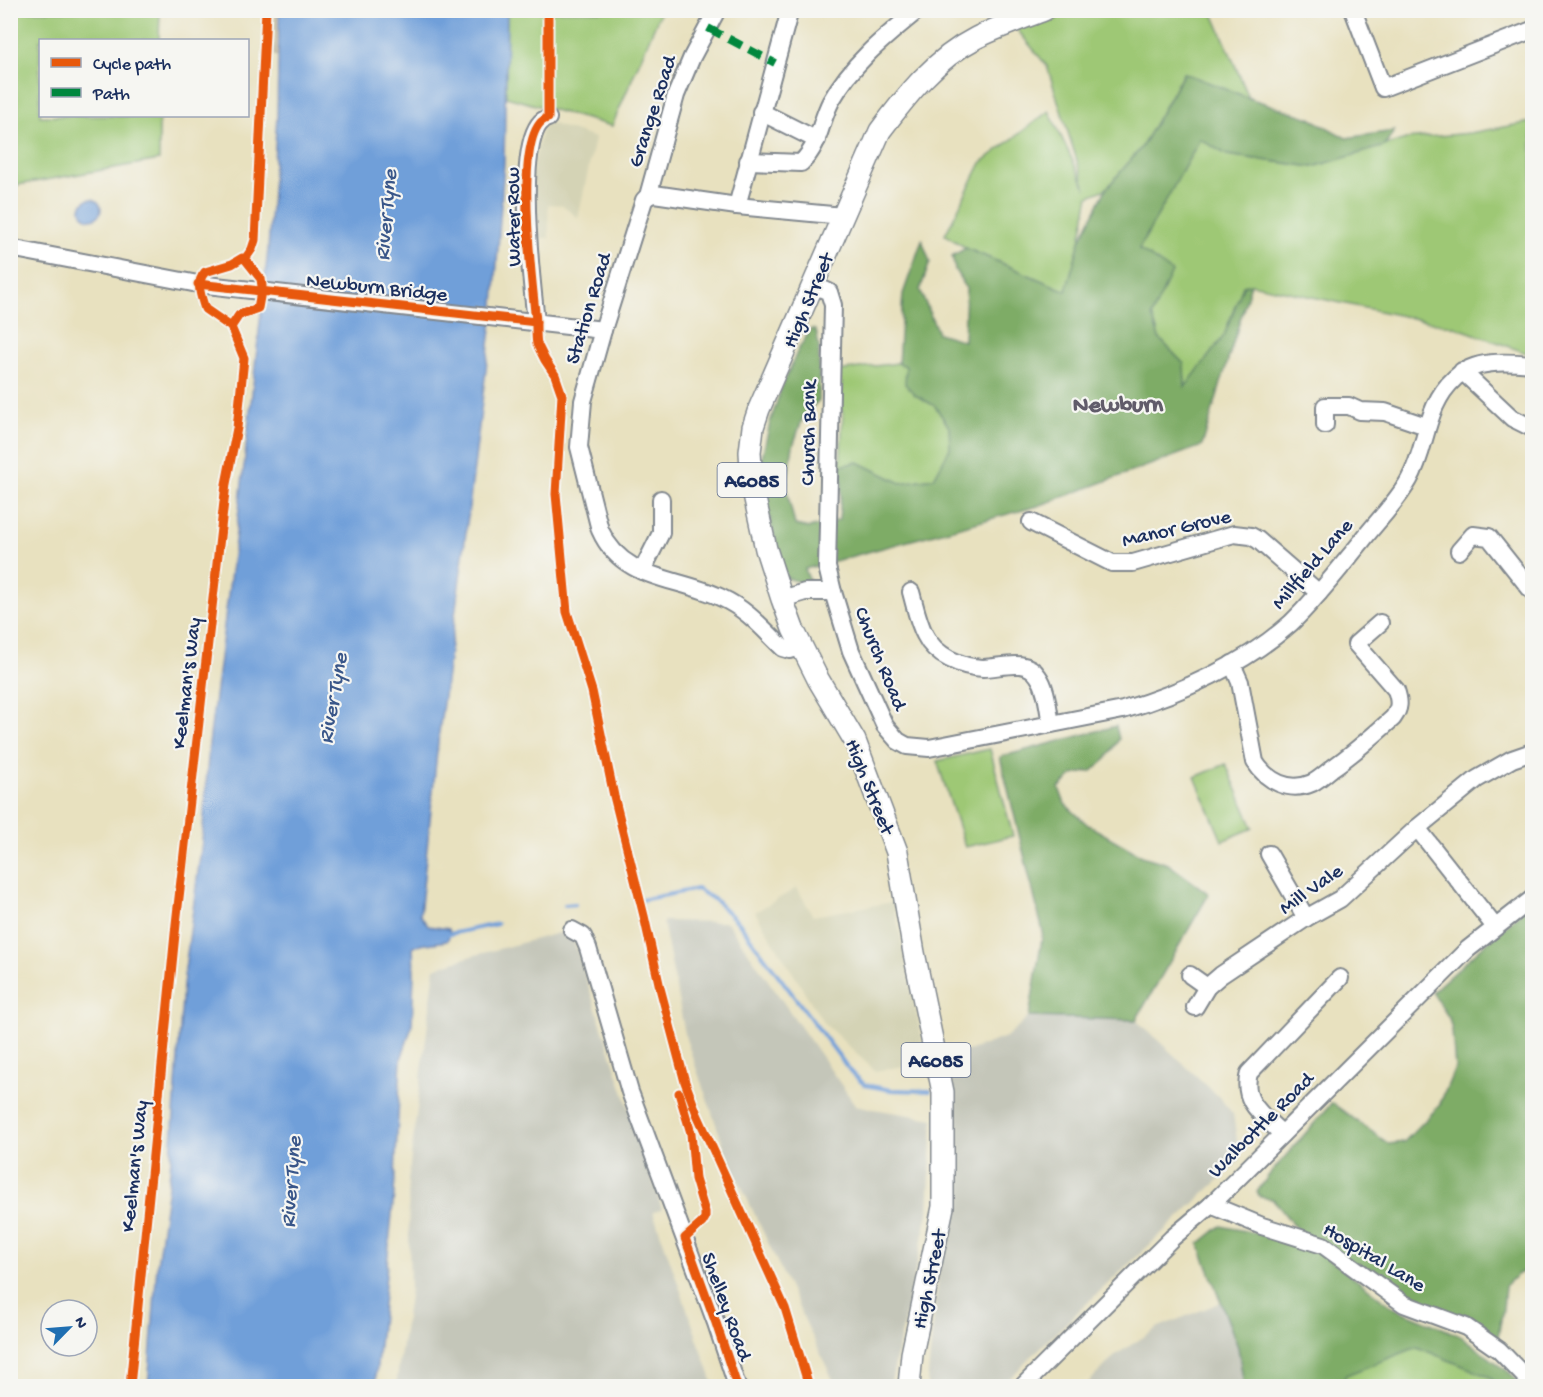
<svg xmlns="http://www.w3.org/2000/svg" width="1543" height="1397" font-family="'Gochi Hand',sans-serif">
  <rect width="100%" height="100%" fill="#f6f6f2"/>
  <filter id="ink" filterUnits="userSpaceOnUse"><feTurbulence type="fractalNoise" baseFrequency=".0167" numOctaves="2"/><feDisplacementMap in="SourceGraphic" scale="12" xChannelSelector="R" yChannelSelector="G"/><feConvolveMatrix kernelMatrix="1 2 1 2 8 2 1 2 1" color-interpolation-filters="sRGB"/></filter>
  <filter id="wash" filterUnits="userSpaceOnUse"><feTurbulence type="fractalNoise" baseFrequency=".008" numOctaves="4" result="noise"/><feDisplacementMap in="SourceGraphic" scale="24" xChannelSelector="R" yChannelSelector="G"/><feGaussianBlur stdDeviation="1.35" result="paint"/><feColorMatrix in="noise" values="0 0 0 0 0 0 0 0 0 0 0 0 0 0 0 0 0 1.4 0 .05"/><feComposite in="paint" operator="in"/></filter>
  <g filter="url(#wash)">
    <rect width="100%" height="100%" fill="#e8e1bf"/>
    <g fill="#d4d3b5">
      <polygon points="547,122 595,138 578,218 562,205 548,204 549,238 535,238 532,173 542,129"/>
      <polygon points="797,888 813,916 893,902 927,1062 875,1071 824,1023 755,912"/>
    </g>
    <g fill="#c4c6b9">
      <polygon points="663,921 727,922 856,1106 933,1119 928,1213 890,1386 841,1386 834,1382 728,1158 686,1039"/>
      <polygon points="570,930 662,1209 653,1212 714,1386 396,1386 410,1289 408,1181 435,968 472,956"/>
      <polygon points="1029,1017 1136,1020 1218,1096 1233,1114 1240,1160 1050,1338 1002,1386 931,1386 927,1384 940,1261 957,1171 950,1053 968,1051 1006,1037"/>
      <polygon points="1222,1302 1238,1347 1244,1386 1085,1386 1117,1354 1159,1327"/>
    </g>
    <g fill="#9ec874" stroke="#5c7c69" stroke-width="1.5">
      <polygon points="10,11 160,11 159,40 40,40 40,116 159,116 159,160 11,186"/>
      <polygon points="507,11 661,11 612,126 506,97"/>
      <polygon points="1058,11 1212,11 1249,98 1183,73 1141,148 1106,189 1089,196 1080,241 1066,291 966,248 945,235 981,163 1049,111 1086,189 1047,66 1015,27"/>
      <polygon points="1532,122 1532,355 1455,327 1251,284 1234,308 1224,336 1185,388 1184,364 1159,338 1152,315 1171,272 1139,249 1200,139 1227,155 1313,167 1406,139 1470,133"/>
      <polygon points="898,363 906,366 915,395 935,406 949,427 951,448 934,478 901,483 858,462 840,466 843,413 838,400 837,371"/>
      <polygon points="990,749 1013,836 965,847 937,761"/>
      <polygon points="1226,764 1253,828 1222,841 1195,777"/>
      <polygon points="1417,1347 1490,1377 1497,1386 1341,1386 1345,1375"/>
    </g>
    <g fill="#7eac66" stroke="#4c6e62" stroke-width="1.5">
      <polygon points="1184,73 1249,98 1310,118 1346,138 1394,131 1385,146 1313,167 1227,155 1200,139 1139,249 1172,272 1152,315 1159,338 1184,364 1185,387 1224,336 1243,286 1251,284 1202,446 1038,506 805,569 811,585 786,578 771,524 759,470 770,423 781,389 798,350 811,329 816,330 819,347 819,400 803,417 793,446 786,487 795,525 809,528 839,520 842,481 840,466 858,462 901,483 934,478 950,448 949,427 935,406 915,395 905,384 906,366 898,363 903,294 922,240 930,262 920,290 938,333 964,341 966,288 955,270 952,256 966,248 1066,291 1080,241 1106,189 1141,148"/>
      <polygon points="1116,726 1119,739 1106,759 1092,771 1073,775 1059,788 1065,804 1088,825 1142,856 1168,864 1209,894 1136,1020 1029,1017 1043,932 1000,757"/>
      <polygon points="1532,904 1532,1272 1527,1270 1518,1274 1505,1286 1503,1309 1497,1342 1410,1300 1298,1231 1273,1199 1260,1197 1257,1192 1269,1175 1332,1103 1389,1144 1404,1142 1439,1106 1455,1068 1452,1030 1449,1018 1432,992 1520,913"/>
      <polygon points="1221,1226 1270,1236 1317,1250 1394,1308 1459,1335 1510,1373 1521,1386 1497,1386 1490,1377 1417,1347 1346,1375 1341,1386 1244,1386 1238,1347 1199,1244"/>
    </g>
    <polygon fill="#eeda9e" stroke="#84847e" stroke-width="1.5" points="276,11 285,11 284,54 275,55"/>
    <g fill="#709fd9" stroke="#46679c" stroke-width="1.5">
      <polygon points="279,11 507,11 504,163 494,305 464,548 439,733 420,915 428,926 449,929 450,934 447,941 413,946 414,973 412,1026 401,1059 394,1194 375,1386 148,1386 157,1265 170,1171 183,984 202,842 209,744 240,501 268,250 277,116"/>
      <circle cx="91" cy="209" r="10"/>
    </g>
    <g fill="none" stroke-linecap="round" stroke-linejoin="round">
      <g stroke="#709fd9" stroke-width="4">
        <polyline points="636,901 697,889 715,900 739,923 851,1072 865,1085 891,1090 930,1091"/>
        <polyline points="565,905 575,904"/>
        <polyline points="445,935 497,924"/>
      </g>
    </g>
  </g>
  <g filter="url(#ink)">
    <g fill="none" stroke-linecap="round" stroke-linejoin="round">
      <defs>
        <g id="minor">
          <path d="M717 10 692 57 676 95 648 196 644 200 603 330 583 401 579 447 600 530C623 582 677 576 722 598 748 610 763 629 783 648L790 650 801 647"/>
          <polyline points="1353,10 1383,88 1532,30"/>
          <polyline points="761,112 817,140"/>
          <path d="M748 161 801 163C821 143 819 124 831 101 852 63 885 37 918 10"/>
          <polyline points="648,196 654,194 737,206 843,216"/>
          <polyline points="737,206 790,10"/>
          <polyline points="10,248 198,284 603,330"/>
          <polyline points="814,285 829,292 833,305 827,567 833,592"/>
          <path d="M536 322C533 290 511 127 548 118"/>
          <polyline points="1462,371 1512,418 1532,428"/>
          <polyline points="1325,425 1325,406 1349,406 1360,411 1385,412 1426,426"/>
          <polyline points="1031,522 1112,563 1133,563 1234,534 1251,536 1258,540 1319,593"/>
          <polyline points="1459,551 1473,535 1489,537 1532,591"/>
          <polyline points="642,571 661,533 661,499"/>
          <path d="M911 592C915 606 918 622 925 635 935 656 961 667 983 668 1001 668 1026 657 1038 676 1047 688 1048 709 1051 724"/>
          <path d="M782 599 805 592H833L851 651 885 726 898 741 907 746 929 748 1123 710C1181 693 1245 664 1291 623 1317 598 1339 569 1362 541 1377 521 1397 502 1409 480 1428 447 1424 406 1455 378 1475 359 1507 362 1532 364"/>
          <path d="M1232 664 1240 682 1255 762C1267 781 1289 793 1312 783 1318 780 1325 774 1331 769 1353 754 1373 736 1393 718 1400 708 1400 702 1396 690L1356 644 1380 623"/>
          <polyline points="1417,828 1495,927"/>
          <polyline points="1269,854 1306,918"/>
          <polyline points="572,930 583,936 588,948 630,1092 716,1323 737,1386"/>
          <polyline points="1190,975 1207,987"/>
          <polyline points="1195,1007 1207,987 1221,975 1306,918 1340,899 1417,828 1477,779 1512,759 1532,752"/>
          <path d="M1282 1134C1263 1115 1241 1102 1249 1073L1340 978"/>
          <polyline points="1211,1205 1262,1226 1323,1245 1404,1304 1466,1327 1499,1350 1532,1384"/>
          <polyline points="1023,1386 1172,1238 1211,1205 1468,949 1532,899"/>
        </g>
        <path id="major" d="M909 1386 912 1354 943 1207V1092L914 953 897 852 855 741 818 679 793 629 782 599 766 549 753 490 751 468 750 452 753 427 759 409 880 131C907 95 935 59 976 38 998 27 1021 19 1044 10"/>
      </defs>
      <use href="#minor" stroke="#82888e" stroke-width="20"/>
      <use href="#major" stroke="#82888e" stroke-width="24"/>
      <use href="#minor" stroke="#fff" stroke-width="16"/>
      <use href="#major" stroke="#fff" stroke-width="21"/>
      <polyline stroke="#00873e" stroke-width="8" stroke-dasharray="15 8" stroke-linecap="butt" points="708,28 775,63"/>
      <defs>
        <g id="cycleway">
          <path d="M548 10V118C512 127 532 281 535 312 537 323 535 333 537 344L545 360 555 375 562 395 556 494 567 612 592 691 614 796 644 916 660 988 685 1082 697 1114 785 1308 809 1386"/>
          <polyline points="198,284 536,322"/>
          <path d="M231 327 205 309C201 296 195 283 205 272L232 264 242 258 245 259"/>
          <polyline points="679,1093 691,1133 695,1179 705,1212 705,1218 702,1223 685,1238 716,1323 737,1386"/>
          <polyline points="130,1386 176,924 226,484 237,428 244,358 231,327 239,315 258,308 262,286 261,279 245,259 252,249 255,240 266,10"/>
        </g>
      </defs>
      <use href="#cycleway" stroke="#f6f6f2" stroke-width="13"/>
      <use href="#cycleway" stroke="#e8590c" stroke-width="9"/>
    </g>
  </g>
  <g text-anchor="middle" stroke-width="4.5" stroke-linejoin="round" paint-order="stroke">
    <g fill="#f6f6f2" stroke="#5d6b8a" stroke-width="1.5">
      <rect x="717.5" y="463" width="69" height="34" rx="4.5"/>
      <rect x="901.5" y="1043" width="69" height="34" rx="4.5"/>
    </g>
    <g font-size="20" font-weight="bold" fill="#1b2f5e">
      <text x="752" y="487">A6085</text>
      <text x="936" y="1067">A6085</text>
    </g>
    <g font-size="21" fill="#1b2f5e" stroke="#f6f6f2">
      <text transform="translate(651 111) rotate(-72)" y="7">Grange Road</text>
      <text transform="translate(512 217) rotate(-91)" y="7">Water Row</text>
      <text transform="translate(377 286) rotate(6)" y="7">Newburn Bridge</text>
      <text transform="translate(807 300) rotate(-67)" y="7">High Street</text>
      <text transform="translate(587 308) rotate(-73)" y="7">Station Road</text>
      <text transform="translate(807 433) rotate(-89)" y="7">Church Bank</text>
      <text transform="translate(1176 527) rotate(-13)" y="7">Manor Grove</text>
      <text transform="translate(1311 563) rotate(-49)" y="7">Millfield Lane</text>
      <text transform="translate(882 658) rotate(68)" y="7">Church Road</text>
      <text transform="translate(185 683) rotate(-83)" y="7">Keelman's Way</text>
      <text transform="translate(871 786) rotate(68)" y="7">High Street</text>
      <text transform="translate(1310 888) rotate(-35)" y="7">Mill Vale</text>
      <text transform="translate(1260 1124) rotate(-45)" y="7">Walbottle Road</text>
      <text transform="translate(133 1166) rotate(-84)" y="7">Keelman's Way</text>
      <text transform="translate(1375 1256) rotate(31)" y="7">Hospital Lane</text>
      <text transform="translate(928 1279) rotate(-78)" y="7">High Street</text>
      <text transform="translate(728 1306) rotate(70)" y="7">Shelley Road</text>
    </g>
    <g font-size="22" font-style="italic" fill="#395689" stroke="#f6f6f2">
      <text transform="translate(384 215) rotate(-85)" y="8">River Tyne</text>
      <text transform="translate(331 698) rotate(-80)" y="8">River Tyne</text>
      <text transform="translate(289 1182) rotate(-86)" y="8">River Tyne</text>
    </g>
    <g font-size="24" font-weight="bold" fill="#615c6a" stroke="#f6f6f2">
      <text x="1118" y="411">Newburn</text>
    </g>
  </g>
  <rect width="1543" height="1397" fill="none" stroke="#f6f6f2" stroke-width="36"/>
  <rect x="39" y="39" width="210" height="78" fill="#f6f6f2" stroke="#9ea6b7" stroke-width="1.5"/>
  <rect x="51" y="58" width="30" height="9" fill="#e8590c" stroke="#9ea6b7" stroke-width="1.5"/>
  <text x="93" y="69" font-size="18" fill="#1b2f5e">Cycle path</text>
  <rect x="51" y="88" width="30" height="9" fill="#00873e" stroke="#9ea6b7" stroke-width="1.5"/>
  <text x="93" y="99" font-size="18" fill="#1b2f5e">Path</text>
  <g transform="translate(69 1328) rotate(65)"><circle r="28" fill="#f6f6f2" stroke="#9ea6b7" stroke-width="1.5"/>
  <path d="M0-4.5L10 22L0 15L-10 22Z" fill="#1f6fb2"/>
  <text y="-9" font-size="16" font-weight="bold" text-anchor="middle" fill="#1b2f5e">N</text>
  </g>
</svg>
